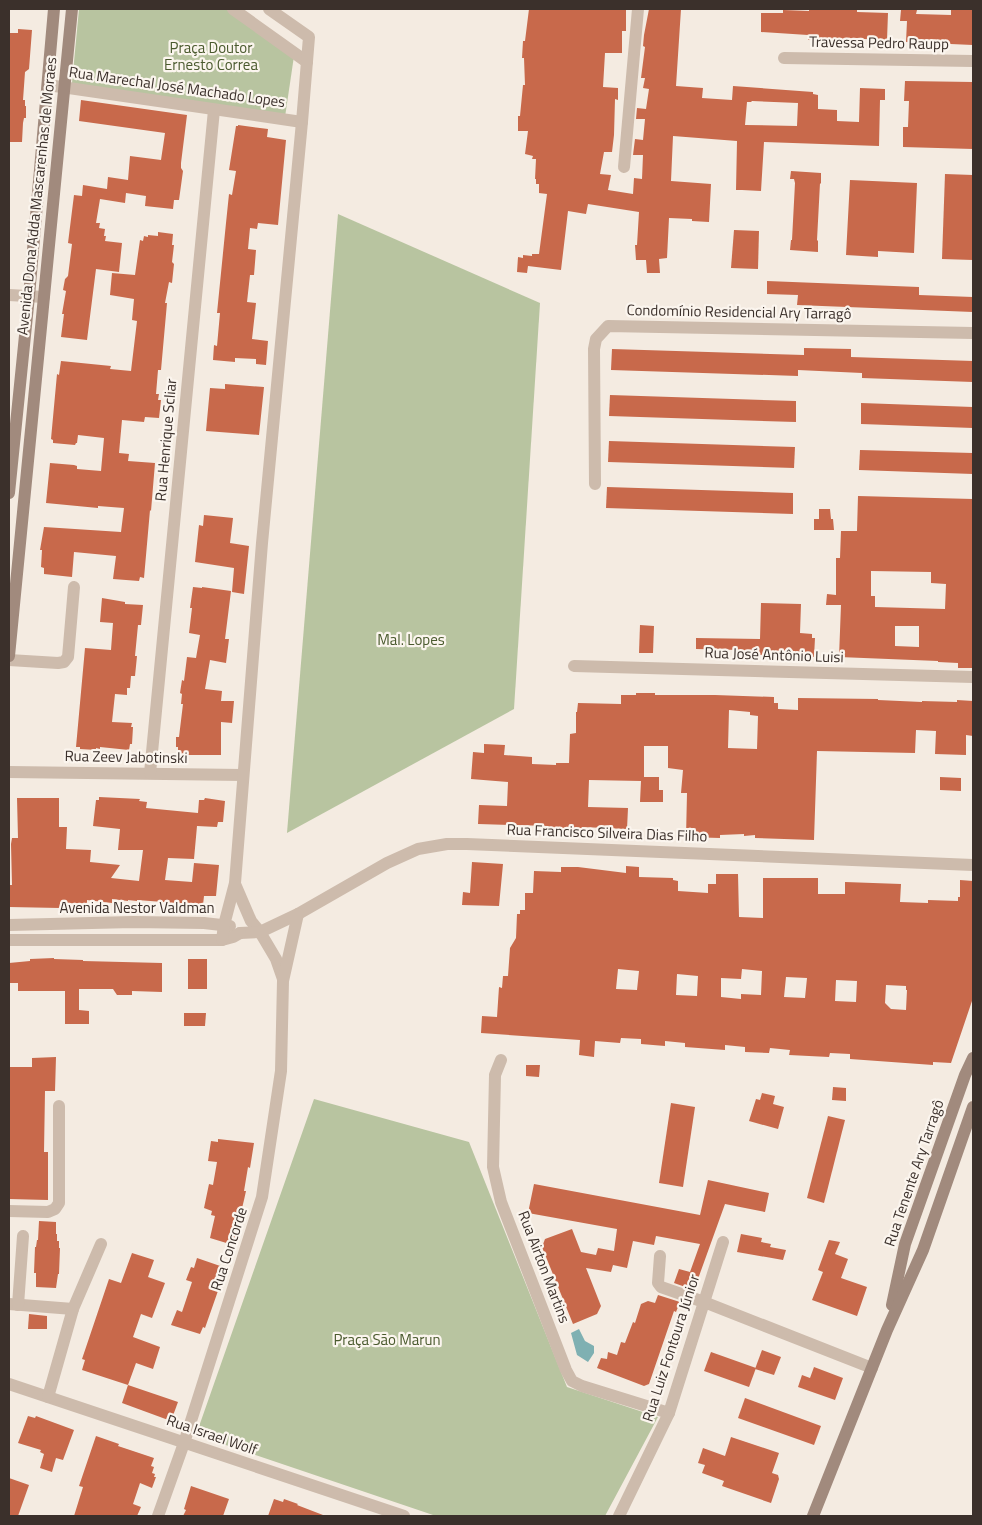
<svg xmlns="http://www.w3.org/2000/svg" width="982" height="1525" font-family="'Titillium Web',sans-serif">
  <rect width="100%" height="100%" fill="#f4ebe1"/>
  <g fill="#b8c4a0">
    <polygon points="79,9 226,9 294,56 285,117 72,83"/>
    <polygon points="338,214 540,303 514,709 287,833"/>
    <polygon points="314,1099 469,1142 567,1387 658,1417 605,1516 436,1516 196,1435"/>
  </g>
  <polygon fill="#7fb0b2" points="579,1329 585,1341 594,1346 594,1353 588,1362 577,1355 571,1333"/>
  <g fill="#c8694b" fill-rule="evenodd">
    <path d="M529 9H626V31H622V53H605L603 87 618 88V100L615 99 614 135 612 152H604L600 174 611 175 608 190 633 194 634 178 642 179 643 155H633L635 139 643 140 645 119H636L637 108 646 109 649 89 643 88 645 78H641L645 47 643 46 644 35 649 9H681L676 86 703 88 702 98 732 100 733 86 813 92V94L818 95V109L837 110V121L859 122 860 88 885 89V100H880L879 146 764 142 761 191 742 190H736L737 141 673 136 671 181 711 184 709 222 692 221V219L669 218 667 258 659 259 660 273H647L646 260H636L635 245H637L639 212 588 204 586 214 568 211 561 270 528 266 527 273 517 272 518 257 523 258V255L532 256V254H539L547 194 539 193V184H536V179H535L536 159H532L533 156 525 154 528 131H518V116H520L523 85H525L524 58H522L523 41H525ZM752 101 798 103 797 126 745 125 747 102H751Z"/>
    <polygon points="809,9 857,9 857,12 888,13 887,40 864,39 864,41 808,40 808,35 761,32 761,13 783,13 783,10 809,11"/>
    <polygon points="951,9 973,9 973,45 906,42 907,21 900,21 901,10 917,10 916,14 951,15"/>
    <polygon points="18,29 32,30 29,69 25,72 23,100 25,100 25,106 26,106 26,118 24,118 23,123 22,142 9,142 9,33 18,33"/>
    <polygon points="905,81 973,82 973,149 903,147 903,127 908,127 909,101 904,101"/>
    <polygon points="81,100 187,115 181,163 181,168 183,171 179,200 174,200 173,209 145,206 146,196 126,193 125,203 100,199 96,223 100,223 99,228 105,229 104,236 106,236 105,241 122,243 119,272 96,269 87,340 61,337 64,314 62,314 66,291 63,290 65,279 68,276 72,244 68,243 74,195 82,196 83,185 107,189 108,177 128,180 130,156 161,160 165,133 79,121"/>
    <polygon points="238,125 268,129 267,137 286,140 278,225 258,223 257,229 250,228 248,249 256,250 254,275 250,275 247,302 256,303 252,339 268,341 266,365 256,364 256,359 235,358 235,362 213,360 214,345 217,346 220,313 217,313 226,223 229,194 232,195 236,171 229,170 236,126 238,126"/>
    <polygon points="791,171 821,173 821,184 820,183 817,240 818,241 818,252 790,250 791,240 792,240 795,183 794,179 790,179"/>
    <polygon points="945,174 973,175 973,260 942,259"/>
    <polygon points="850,180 917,183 914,253 878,251 878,257 846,255"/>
    <polygon points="734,230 759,231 758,269 731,268"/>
    <polygon points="158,232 173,234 172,245 174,245 172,262 174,264 172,283 169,282 165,303 167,303 161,370 158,370 156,394 159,394 158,400 161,400 159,418 145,417 144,422 122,420 119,453 129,454 128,461 155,463 151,511 150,510 144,578 140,577 139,581 113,579 116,556 74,552 72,577 44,574 44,568 41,567 42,550 40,550 44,527 121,532 124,508 98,506 98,508 46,503 50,463 74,465 77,466 77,469 101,471 104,438 78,435 77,443 76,443 75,445 53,443 53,440 51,439 57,374 59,375 61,361 111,366 110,369 131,371 137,321 132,320 134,299 110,295 112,273 135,275 140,240 143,241 144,236 148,237 148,235 158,236"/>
    <polygon points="767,281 919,287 919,295 973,297 973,312 797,305 798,295 767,294"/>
    <polygon points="804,348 851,349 851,357 973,361 973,382 862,378 862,373 798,370 798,376 611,370 612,349 804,355"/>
    <polygon points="225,384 264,387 259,435 206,431 210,388 225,389"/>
    <polygon points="610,395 796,401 796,422 609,416"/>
    <polygon points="861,403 973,407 973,428 861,424"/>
    <polygon points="609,441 795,447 794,468 608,462"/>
    <polygon points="860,450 973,453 973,474 859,470"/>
    <polygon points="607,487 793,493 793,514 606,508"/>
    <path d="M858 496 973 499V668H958V663L938 662V661L839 657 841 605H826L827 594 836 595V558H840L841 531H857ZM871 571 931 572V583L946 584 945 609 875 607V596H871ZM895 626H919V647L895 646Z"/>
    <polygon points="819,509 830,509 831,519 833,519 834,530 814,530 814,519 819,519"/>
    <polygon points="204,515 233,518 230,543 249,546 244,594 232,592 234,568 195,562 199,525 203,526"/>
    <polygon points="193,587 202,588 202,587 231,591 225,639 229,639 226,663 210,660 205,689 222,691 221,701 234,701 232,723 221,722 221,755 178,755 178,747 176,747 176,737 179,737 183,704 181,704 182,694 180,693 182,680 184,681 187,657 196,658 200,635 189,633 192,608 190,608"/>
    <polygon points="102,598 125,602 125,604 143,605 141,625 138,625 135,656 137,656 135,676 131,676 130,688 127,688 127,695 115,694 112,722 132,723 131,727 133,727 132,744 130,744 129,750 100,747 100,749 96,748 96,750 80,749 80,747 76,747 85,648 111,650 113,623 100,622"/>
    <polygon points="761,603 801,604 800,633 812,634 812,638 815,638 814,657 780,655 760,655 760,657 740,657 740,650 696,649 696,638 760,639"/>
    <polygon points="640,625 654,626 653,653 639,653"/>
    <path d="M636 693H655V695H715L774 697V703H778V709L798 710V698L878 699V700L922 702V701L957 702V700L973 701V736L966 735V755L935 754 936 731 916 730 915 753 817 751 814 840 755 838V835L744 836V834L720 835V838L686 837 687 793H681L683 770 668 768V746H644V777H659V790H663V802H640L641 781 589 780 588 807 628 808 627 829 582 827V831L565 830V831H548V826L478 824 479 805 507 806 508 782 471 779 473 752 484 753V744L505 745 504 755 532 757V764L556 765V763H569L570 734 576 733V712H577L578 703 621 704V695H636ZM729 710 750 712V715L758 716 757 749 728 748Z"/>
    <polygon points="940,777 961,778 961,791 940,790"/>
    <polygon points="99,797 140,799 139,801 147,802 146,808 198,813 199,800 204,800 205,798 225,801 223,822 218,822 217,827 197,826 194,859 168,858 165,880 192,882 194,863 219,865 216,896 204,896 203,905 137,900 137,901 128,900 128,901 112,899 112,903 87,900 87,905 60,902 60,908 9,907 9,885 12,885 11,844 12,838 18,838 17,798 59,798 59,827 67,827 66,849 91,850 90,862 120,865 111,878 139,881 143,850 118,850 120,829 93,826 96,800 99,800"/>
    <polygon points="472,862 503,864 499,906 462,905 463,892 470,893"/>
    <path d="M626 866 639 867V877L673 878V880L678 881V891L708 893V884H716V874H738L739 917 763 918V878H818V894H845V882L901 884 900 902 928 903V900L958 901V897H960V880L973 881V998L951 1063 933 1062V1065L850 1059V1054L830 1053 829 1057 789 1055 790 1050 770 1048 769 1053 745 1052V1047L725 1045V1050L685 1047V1043L665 1041V1046L641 1044V1039L621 1038 620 1043 595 1041 594 1057 579 1055 580 1040 481 1033 482 1016 497 1017 499 987 502 988 503 976H508L510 948 516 938 517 914H520V910H525V893H533L534 871 561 872V867H578L626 873ZM618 969 639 971 637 990 616 989ZM742 969 762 971 761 995 741 994V999L721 997V978L741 979ZM677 974 698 976 697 996 676 995ZM786 977 807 978 805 998 784 997ZM836 980 857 981 856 1002 835 1001ZM886 985 906 986V990H907L906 1010 891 1009 885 1003Z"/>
    <polygon points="54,958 54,959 83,960 83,961 162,963 162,992 132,991 132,995 117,995 113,989 79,989 79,1010 89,1011 89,1024 65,1024 65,991 18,991 18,983 9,983 9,963 30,961 30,959"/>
    <rect x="188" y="959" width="19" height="30"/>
    <polygon points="184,1013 206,1013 205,1026 184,1026"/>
    <polygon points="56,1057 55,1091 45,1091 44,1152 48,1152 48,1200 9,1199 10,1142 9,1142 9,1067 32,1067 32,1058"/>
    <polygon points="526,1065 540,1065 539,1077 526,1076"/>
    <polygon points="833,1087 846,1088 846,1101 832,1100"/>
    <polygon points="762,1093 775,1096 773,1104 784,1107 778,1129 749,1121 756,1099 760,1100"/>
    <polygon points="671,1103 695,1107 683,1187 659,1183"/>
    <polygon points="828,1116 845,1120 824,1203 807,1198"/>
    <polygon points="218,1139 254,1143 250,1168 248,1167 244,1191 246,1191 244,1200 233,1245 210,1238 215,1216 211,1215 212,1211 204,1208 209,1184 213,1185 217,1162 208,1161 211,1141 218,1142"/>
    <polygon points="708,1180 769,1193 765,1212 725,1204 694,1290 674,1283 679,1269 690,1272 700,1244 656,1236 654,1245 633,1241 627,1268 613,1265 611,1272 586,1268 601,1306 597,1314 573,1324 542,1247 545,1239 572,1229 581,1252 596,1255 598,1248 614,1251 617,1229 528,1213 534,1184 700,1215"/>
    <polygon points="39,1221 56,1222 56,1234 57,1234 57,1241 59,1241 59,1248 60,1248 59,1274 58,1274 56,1288 36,1287 36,1273 34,1273 35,1247 36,1247 37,1240 38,1240"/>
    <polygon points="741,1234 762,1238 761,1242 771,1244 770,1247 786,1250 783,1260 737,1252"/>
    <polygon points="829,1240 840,1242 835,1254 848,1259 841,1278 867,1287 857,1316 812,1300 823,1272 818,1270"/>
    <polygon points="132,1253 154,1260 148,1277 165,1283 152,1318 141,1314 133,1337 160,1347 153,1369 136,1363 128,1385 82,1370 85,1360 82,1359 109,1279 121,1283"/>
    <polygon points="197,1258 226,1268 205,1328 203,1327 200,1334 171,1325 177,1310 182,1312 192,1282 186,1280 191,1267 194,1268"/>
    <polygon points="658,1295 680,1302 676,1312 674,1311 649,1384 644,1386 597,1368 601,1358 607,1359 608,1352 617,1355 621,1342 625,1343 633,1322 635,1323 641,1304 648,1301 655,1303"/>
    <polygon points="29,1314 47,1316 47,1329 28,1329"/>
    <polygon points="762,1350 781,1357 774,1375 755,1369"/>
    <polygon points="711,1352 756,1368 749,1387 704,1371"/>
    <polygon points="814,1367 843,1378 835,1400 798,1387 802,1375 810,1378"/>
    <polygon points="128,1385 178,1402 171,1421 122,1403"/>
    <polygon points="745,1398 821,1426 814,1445 738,1418"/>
    <polygon points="28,1416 35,1418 36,1416 74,1430 63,1460 56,1458 52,1472 40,1468 44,1454 40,1452 41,1450 18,1443"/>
    <polygon points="96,1436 119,1444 118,1446 154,1458 151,1466 154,1467 152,1473 155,1474 154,1477 156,1477 152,1488 140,1483 133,1504 141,1507 137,1516 74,1516 83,1487 79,1486"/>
    <polygon points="731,1437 779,1453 772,1473 778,1475 779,1479 771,1503 722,1486 724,1481 702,1473 705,1465 698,1463 703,1448 725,1456"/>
    <polygon points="9,1478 29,1485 18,1516 9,1516"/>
    <polygon points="191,1486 229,1499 223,1516 183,1516 186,1510 184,1509"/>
    <polygon points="274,1499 283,1502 284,1499 298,1504 297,1505 323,1515 323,1516 268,1516"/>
  </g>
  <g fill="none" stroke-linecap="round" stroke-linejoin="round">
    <g stroke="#cdbbac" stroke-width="12">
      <polyline points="233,9 307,62"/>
      <polyline points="784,58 973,61"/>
      <polyline points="48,85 302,122"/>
      <polyline points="624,167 638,9"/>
      <polyline points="9,295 44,297"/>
      <polyline points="595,484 594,349 596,339 608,326 973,333"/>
      <polyline points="9,660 58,663 64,662 68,657 74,587"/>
      <polyline points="574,666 973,677"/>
      <polyline points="9,772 243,775"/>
      <polyline points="150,773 214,110"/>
      <polyline points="235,884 251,921 260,932 276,959 283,979"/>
      <polyline points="9,925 133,922 204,923 230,926"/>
      <polyline points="240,933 260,932 298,914 387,863 418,849 447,844 467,844 973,865"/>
      <polyline points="9,940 222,940 233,937 240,933"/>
      <polyline points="222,940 224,925 235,883 262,543 302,122 309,37 269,9"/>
      <polyline points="501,1060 495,1075 493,1167 501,1202 566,1370 572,1381 582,1386 669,1413"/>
      <polyline points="9,1211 48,1212 55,1209 59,1203 59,1106"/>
      <polyline points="660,1256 658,1283 661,1287 704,1302 872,1368"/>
      <polyline points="9,1304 73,1309"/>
      <polyline points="18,1305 23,1236"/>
      <polyline points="9,1384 404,1516"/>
      <polyline points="48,1397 73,1309 101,1244"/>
      <polyline points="158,1516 184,1443 262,1197 281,1071 283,981 298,914"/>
      <polyline points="619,1516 669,1413 723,1242"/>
    </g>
    <g stroke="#a18a7d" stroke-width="12">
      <polyline points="9,493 29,296 54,9"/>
      <polyline points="9,656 72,9"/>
      <polyline points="892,1305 905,1244 965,1075 973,1058"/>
      <polyline points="813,1516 887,1330 923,1250 973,1107"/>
    </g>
  </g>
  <g text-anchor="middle" stroke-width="4.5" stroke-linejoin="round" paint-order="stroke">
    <g font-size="15" fill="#3b302b" stroke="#fbf5ee">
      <text transform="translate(879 43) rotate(1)" y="5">Travessa Pedro Raupp</text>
      <text transform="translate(177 87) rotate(8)" y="5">Rua Marechal José Machado Lopes</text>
      <text transform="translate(37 196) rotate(-84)" y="5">Avenida Dona Adda Mascarenhas de Moraes</text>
      <text transform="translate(739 312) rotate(1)" y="5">Condomínio Residencial Ary Tarragô</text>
      <text transform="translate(166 440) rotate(-85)" y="5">Rua Henrique Scliar</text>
      <text transform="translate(774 655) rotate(2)" y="5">Rua José Antônio Luisi</text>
      <text transform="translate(126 757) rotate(1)" y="5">Rua Zeev Jabotinski</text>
      <text transform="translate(607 833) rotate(2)" y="5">Rua Francisco Silveira Dias Filho</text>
      <text x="137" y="913">Avenida Nestor Valdman</text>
      <text transform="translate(914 1173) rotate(-71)" y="5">Rua Tenente Ary Tarragô</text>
      <text transform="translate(229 1249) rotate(-72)" y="5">Rua Concorde</text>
      <text transform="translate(544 1267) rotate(69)" y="5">Rua Airton Martins</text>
      <text transform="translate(671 1348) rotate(-72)" y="5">Rua Luiz Fontoura Júnior</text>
      <text transform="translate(212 1435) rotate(19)" y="5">Rua Israel Wolf</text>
    </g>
    <g font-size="15" fill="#4a5a2e" stroke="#fbf5ee">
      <text x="211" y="53">Praça Doutor<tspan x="211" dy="17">Ernesto Correa</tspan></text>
      <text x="411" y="645">Mal. Lopes</text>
      <text x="387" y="1345">Praça São Marun</text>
    </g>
  </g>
  <rect width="982" height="1525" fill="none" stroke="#3b302b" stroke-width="20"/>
</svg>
